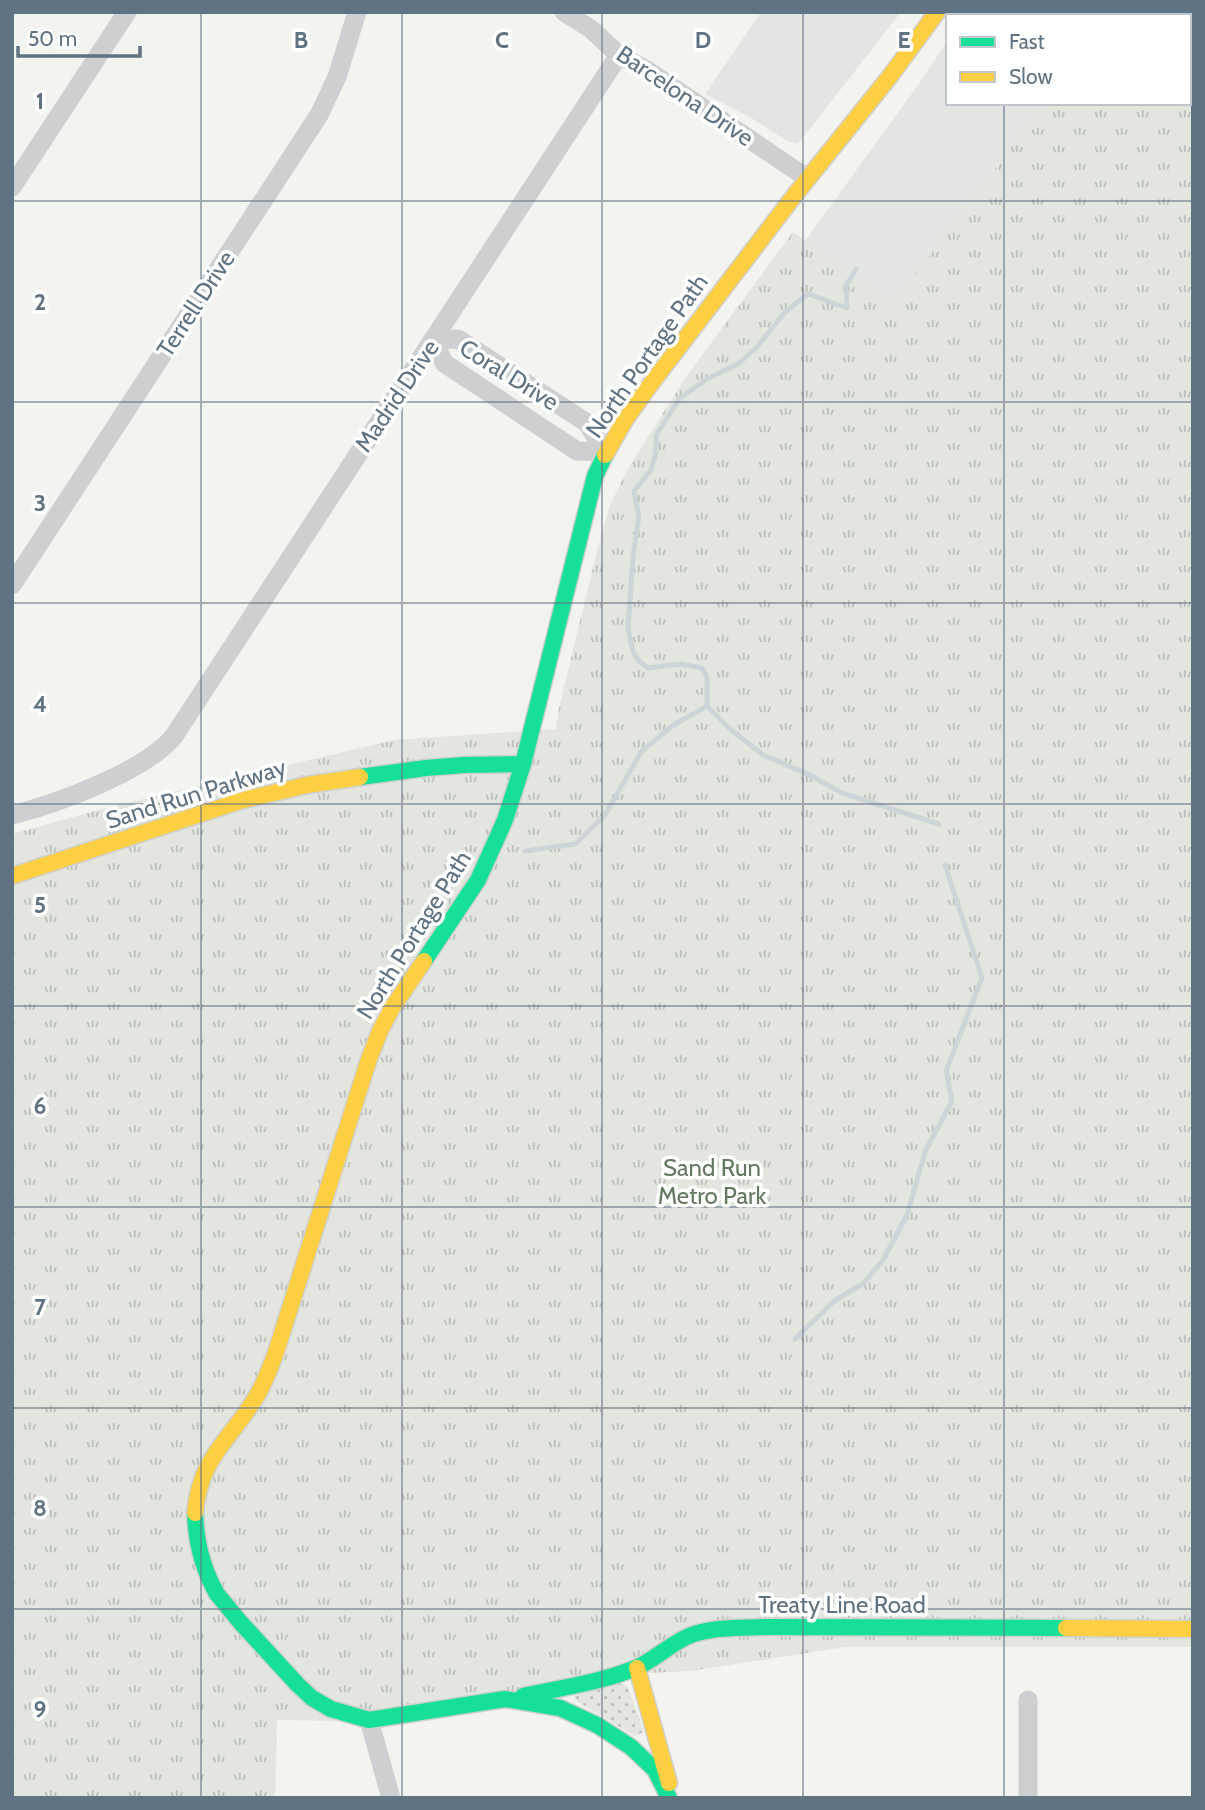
<svg xmlns="http://www.w3.org/2000/svg" width="1205" height="1810" font-family="Cabin,sans-serif">
  <defs>
    <pattern id="grass-dots" width="8" height="8" patternUnits="userSpaceOnUse" patternTransform="scale(1.75)"><rect width="8" height="8" fill="#e2e6de"/><path d="M2 2h.1M6 6h.1" fill="none" stroke="#bbbfb9" stroke-width="1.8" stroke-linecap="round"/></pattern>
    <pattern id="park-tufts" width="24" height="20" patternUnits="userSpaceOnUse" patternTransform="scale(1.75)"><rect width="24" height="20" fill="#e2e6de"/><path d="M3 7l-1-3M5 7V3M7 7l1-3M15 17l-1-3M17 17v-4M19 17l1-3" fill="none" stroke="#bbbfb9"/></pattern>
  </defs>
  <rect width="100%" height="100%" fill="#f3f3f0"/>
  <g fill="#e3e5e3">
    <polygon points="761,12 901,12 798,144 787,141 753,119 705,94"/>
    <polygon points="965,12 1088,12 1099,16 963,16"/>
    <polygon points="948,40 948,103 1045,103 893,304 805,241 918,85"/>
  </g>
  <polygon fill="url(#grass-dots)" points="621,1683 628,1687 644,1732 635,1736 575,1700 574,1696"/>
  <polygon fill="url(#park-tufts)" points="1117,12 1193,12 1193,1647 845,1647 691,1671 606,1675 338,1721 277,1720 275,1798 12,1798 12,834 110,807 394,740 556,729 559,708 597,551 610,505 629,467 686,377 793,232 893,304 1045,103 1189,103 1189,16 1113,16"/>
  <g fill="none" stroke-linecap="round" stroke-linejoin="round">
    <g stroke="#ccd5d8" stroke-width="5">
      <polyline points="856,269 846,286 847,308 808,294 785,312 756,348 738,364 707,379 680,398 656,435 656,453 651,470 634,491 639,516 633,556 628,629 633,652 639,661 648,668 681,664 702,668 707,677 707,706 729,728 763,755 808,774 842,793 939,824"/>
      <polyline points="525,851 575,844 605,815 641,752 672,726 707,706"/>
      <polyline points="795,1339 834,1301 864,1283 883,1260 907,1215 925,1152 952,1101 946,1071 982,978 945,865"/>
    </g>
    <defs>
      <g id="fast">
        <polyline points="360,777 426,768 464,765 523,764"/>
        <polyline points="424,961 478,880 505,820 523,764 595,476 605,455"/>
        <path d="M195 1513C196 1542 202 1568 217 1594L241 1623 298 1685 312 1698 331 1709 369 1720 505 1699 560 1708 597 1725 631 1747 655 1770 669 1798"/>
        <path d="M523 1696C560 1688 598 1683 633 1669 655 1661 672 1641 694 1634 716 1627 742 1628 764 1627L1066 1628"/>
      </g>
      <g id="slow">
        <polyline points="605,455 625,420 650,385 794,196 891,75 937,12"/>
        <polyline points="12,876 243,800 307,785 360,777"/>
        <path d="M195 1513C200 1459 226 1444 253 1402 263 1387 270 1369 276 1352L369 1059 380 1031 392 1008 424 961"/>
        <polyline points="1066,1628 1193,1629"/>
        <polyline points="637,1668 669,1783"/>
      </g>
    </defs>
    <use href="#fast" stroke="#ced0d0" stroke-width="19"/>
    <use href="#slow" stroke="#ced0d0" stroke-width="19"/>
    <g stroke="#cecfd0" stroke-width="19">
      <polyline points="564,12 591,29 619,55 647,70 807,178"/>
      <polyline points="12,187 127,12"/>
      <polyline points="433,340 444,363 577,451 605,452"/>
      <polyline points="433,340 458,339 587,423 605,452"/>
      <polyline points="12,585 319,115 337,77 357,12"/>
      <path d="M12 815C56 804 146 771 174 736L619 55"/>
      <polyline points="1028,1700 1028,1798"/>
      <polyline points="369,1720 391,1798"/>
    </g>
    <use href="#fast" stroke="#16e098" stroke-width="16"/>
    <use href="#slow" stroke="#ffcf43" stroke-width="16"/>
  </g>
  <path fill="none" stroke="#607383" stroke-width="2" stroke-opacity="0.55" d="M201 12V1798M402 12V1798M602 12V1798M803 12V1798M1004 12V16M1004 103V1798M12 201H1193M12 402H1193M12 603H1193M12 804H1193M12 1006H1193M12 1207H1193M12 1408H1193M12 1609H1193"/>
  <g text-anchor="middle" stroke-width="7" stroke-linejoin="round" paint-order="stroke">
    <g font-size="24" fill="#607383" stroke="#fff">
      <text transform="translate(685 96) rotate(34)" y="8">Barcelona Drive</text>
      <text transform="translate(196 304) rotate(-57)" y="8">Terrell Drive</text>
      <text transform="translate(647 356) rotate(-55)" y="8">North Portage Path</text>
      <text transform="translate(509 375) rotate(32)" y="8">Coral Drive</text>
      <text transform="translate(397 396) rotate(-56)" y="8">Madrid Drive</text>
      <text transform="translate(196 794) rotate(-17)" y="8">Sand Run Parkway</text>
      <text transform="translate(414 935) rotate(-58)" y="8">North Portage Path</text>
      <text x="842" y="1613">Treaty Line Road</text>
    </g>
    <g font-size="24" fill="#647a60" stroke="#fff">
      <text x="712" y="1176">Sand Run<tspan x="712" dy="28">Metro Park</tspan></text>
    </g>
  </g>
  <g font-size="23" text-anchor="middle" font-weight="bold" fill="#607383" stroke="#fff" stroke-width="7" stroke-linejoin="round" paint-order="stroke">
    <text x="301" y="48">B</text>
    <text x="502" y="48">C</text>
    <text x="703" y="48">D</text>
    <text x="904" y="48">E</text>
    <text x="40" y="109">1</text>
    <text x="40" y="310">2</text>
    <text x="40" y="511">3</text>
    <text x="40" y="712">4</text>
    <text x="40" y="913">5</text>
    <text x="40" y="1114">6</text>
    <text x="40" y="1315">7</text>
    <text x="40" y="1516">8</text>
    <text x="40" y="1717">9</text>
  </g>
  <rect width="1205" height="1810" fill="none" stroke="#607383" stroke-width="28"/>
  <rect x="946" y="14" width="245" height="91" fill="#ffffff" stroke="#bfc7cd" stroke-width="2"/>
  <rect x="960" y="37" width="35" height="10" fill="#16e098" stroke="#bfc7cd" stroke-width="2"/>
  <text x="1009" y="49" font-size="21" fill="#607383">Fast</text>
  <rect x="960" y="72" width="35" height="10" fill="#ffcf43" stroke="#bfc7cd" stroke-width="2"/>
  <text x="1009" y="84" font-size="21" fill="#607383">Slow</text>
  <path d="M18 46v10h122v-10" fill="none" stroke="#607383" stroke-width="3.5"/>
  <text x="28" y="46" font-size="21" fill="#607383" stroke="#ffffff" stroke-width="5" paint-order="stroke">50 m</text>
</svg>
